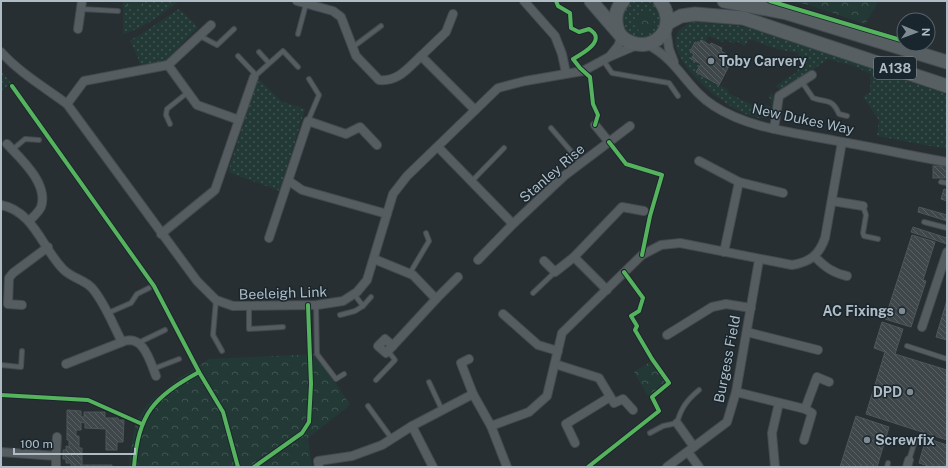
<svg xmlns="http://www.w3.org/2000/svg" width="948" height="468" font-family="'Public Sans',sans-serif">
  <defs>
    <pattern id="grass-dots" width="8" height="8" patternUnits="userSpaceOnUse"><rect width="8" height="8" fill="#233936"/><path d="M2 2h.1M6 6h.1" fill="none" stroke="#405452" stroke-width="1.8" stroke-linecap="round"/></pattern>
    <pattern id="forest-crowns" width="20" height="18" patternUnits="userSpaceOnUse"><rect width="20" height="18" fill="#233936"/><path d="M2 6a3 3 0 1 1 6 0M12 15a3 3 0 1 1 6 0" fill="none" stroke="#405452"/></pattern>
    <pattern id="building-back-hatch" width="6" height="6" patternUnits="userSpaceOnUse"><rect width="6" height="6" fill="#40474b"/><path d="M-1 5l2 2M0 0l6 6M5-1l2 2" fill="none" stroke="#596063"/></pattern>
  </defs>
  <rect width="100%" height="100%" fill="#272f33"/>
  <g fill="url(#grass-dots)">
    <circle cx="641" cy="19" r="20"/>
    <path d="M123 1H179C162 14 144 28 123 34Z"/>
    <polygon points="179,9 198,27 165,62 141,65 130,40 140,35"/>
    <path d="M693 22 722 23 745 27 947 91V149L877 136 879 120 863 97 870 92 871 74 854 66 828 59 783 91 775 86 797 72 802 61 798 58 799 53 777 49 749 39 745 46 736 41 734 44 725 39 723 42 709 36 705 43 699 44 695 42 690 52 694 54 691 59 701 64 696 73 729 90 728 93 763 110 766 105 772 108 771 100 769 97 771 92 776 101C774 106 774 114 768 117 742 129 634 40 693 22Z"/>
    <polygon points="1,71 11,83 1,91"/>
    <polygon points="260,80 281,101 305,109 280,191 228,172 256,84"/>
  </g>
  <g fill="url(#forest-crowns)">
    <polygon points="127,1 143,1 143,7 140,8 127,7"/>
    <polygon points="790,1 877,1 876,6 865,24 809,5"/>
    <circle cx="644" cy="22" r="10"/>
    <polygon points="317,354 350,405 308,438 312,467 130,467 129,460 136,421 150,402 178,379 209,359"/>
    <polygon points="651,361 666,383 648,396 634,372"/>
  </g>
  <g fill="url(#building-back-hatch)" stroke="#4e565b">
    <polygon points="701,40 710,45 711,43 722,48 721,51 729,56 725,64 729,66 719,85 696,72 701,64 691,59 694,54 690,52 695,42 699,44"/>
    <rect x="933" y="166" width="14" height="12"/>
    <polygon points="944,189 947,190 947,201 941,199"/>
    <polygon points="919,207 947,215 947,221 918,212"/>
    <polygon points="913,227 947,238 947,244 911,232"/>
    <polygon points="912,235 935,242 923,280 926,281 911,327 885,319"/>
    <polygon points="947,300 947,340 936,337"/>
    <polygon points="882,322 903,329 895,354 947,370 947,440 866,414 885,352 874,348"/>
    <polygon points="67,410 81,411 81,417 84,417 84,412 105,412 105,418 118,418 118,420 124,420 123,442 117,442 117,450 106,450 106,429 85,428 85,423 81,422 81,430 76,430 76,436 79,436 79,448 82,448 82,465 112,465 112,467 71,467 71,463 66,463 66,459 63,459 63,450 66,450 66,446 69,447 69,440 67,440"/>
    <polygon points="856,416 889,427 877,467 840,467"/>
    <polygon points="926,438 947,445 947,467 931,467 919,463"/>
  </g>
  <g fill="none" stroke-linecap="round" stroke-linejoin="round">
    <defs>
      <g id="service">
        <polyline points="80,9 118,11"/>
        <polyline points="298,34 306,4"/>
        <polyline points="200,36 217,45 234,29"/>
        <polyline points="353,47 381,26"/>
        <polyline points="259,52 269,63"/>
        <polyline points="238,56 256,75"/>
        <polyline points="603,60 612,73 669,83 678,96"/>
        <polyline points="254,77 283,51 298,67"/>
        <path d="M802 82 813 98C827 103 832 98 839 114L847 116"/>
        <polyline points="308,121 319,95 309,79"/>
        <polyline points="170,124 166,115 167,109 187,93"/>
        <polyline points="551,128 581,163"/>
        <polyline points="12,150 25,139 39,140"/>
        <polyline points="472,181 504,148"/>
        <polyline points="941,182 947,183"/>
        <polyline points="863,206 866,215 863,233 864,236 878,239"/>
        <polyline points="924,222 947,228"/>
        <polyline points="410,273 429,241 426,233"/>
        <polyline points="533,293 555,272"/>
        <polyline points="216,300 213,335 222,351"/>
        <polyline points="316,305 317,354 336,379 344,374"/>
        <polyline points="249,306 249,329 283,327"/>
        <polyline points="363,306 371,297"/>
        <polyline points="108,313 131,303 137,294 149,288"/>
        <polyline points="340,315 355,311 363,306 354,294"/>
        <polyline points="138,343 165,330"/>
        <polyline points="907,346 947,359"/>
        <polyline points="1,365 21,367 22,351"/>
        <polyline points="153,369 179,359"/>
        <polyline points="376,380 395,360 388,351"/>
        <polyline points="429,382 442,410"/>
        <polyline points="368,406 392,439"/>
        <path d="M650 433 663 426 677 423C681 408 687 400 699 390"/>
        <polyline points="909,460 915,441"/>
        <polyline points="887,467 888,463"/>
      </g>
      <g id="minor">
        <path d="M297 1 333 11 341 17 356 56 379 80C398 82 408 68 421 56L475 110"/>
        <polyline points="524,1 555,36 562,54 566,73"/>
        <polyline points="78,29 82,1"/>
        <polyline points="666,29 669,49 674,62"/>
        <path d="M648 45C678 60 687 89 714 106 751 130 800 133 842 142 877 148 912 156 947 162"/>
        <path d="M1 52C20 73 44 87 67 104L197 281 216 300 233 306 317 305 343 301 357 292 367 280 393 194 407 176 498 88 525 81 583 71 609 57 637 45"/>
        <polyline points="421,56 446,32 453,14"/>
        <polyline points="610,56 618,46 622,36"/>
        <polyline points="168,65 211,25"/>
        <polyline points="67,104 84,81 168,65 197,105 239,120 215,190 161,234"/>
        <polyline points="239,120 254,77"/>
        <polyline points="774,129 779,96 812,75"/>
        <polyline points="609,142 630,126"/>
        <path d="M7 144C21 159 49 184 41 207 39 212 33 217 29 221"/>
        <polyline points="438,147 513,224"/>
        <polyline points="699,161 739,182 783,193"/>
        <polyline points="289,181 302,190 387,214"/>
        <polyline points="832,201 863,206"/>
        <path d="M1 205C34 211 43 250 64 270 72 278 85 280 92 288 105 303 113 325 122 342 143 333 150 361 156 376"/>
        <polyline points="269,238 308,121 346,134 360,127 377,145"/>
        <polyline points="724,252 739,182"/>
        <path d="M815 257C825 267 833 273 847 276"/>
        <polyline points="374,259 413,275 436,299 458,277"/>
        <polyline points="478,260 513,224 564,176 609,142 595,125"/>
        <polyline points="544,261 555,272 574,257"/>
        <polyline points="607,290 574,257 622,207 644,211"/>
        <polyline points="22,305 8,304 9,278 13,273 48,247"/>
        <polyline points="503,314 538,345 558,351"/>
        <polyline points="922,327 947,252"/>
        <polyline points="747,332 818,350"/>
        <polyline points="667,335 712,307 726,304 751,308"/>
        <polyline points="393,346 385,339 378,346 386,353 388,351 436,299"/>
        <polyline points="469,359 461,363 473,394"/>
        <polyline points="66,364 122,342"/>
        <polyline points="555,364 599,378 614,403 623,399 633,410"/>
        <polyline points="736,392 805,409 812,413 804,440"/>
        <polyline points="805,409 817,377 829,382"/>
        <polyline points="677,423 694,447"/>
        <polyline points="412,426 433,467"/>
        <polyline points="491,426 507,467"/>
        <polyline points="575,443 566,424 610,397"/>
        <polyline points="1,452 56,456 56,467"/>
        <polyline points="688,452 699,467"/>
        <polyline points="56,456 57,437"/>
        <path d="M319 467 318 461 352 456 382 445 412 426 473 394 491 426 529 412 547 396 562 333 642 255 661 245 680 243 792 265C810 262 819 255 825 238L842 142"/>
        <polyline points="667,467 727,422 736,392 759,260"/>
        <polyline points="775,467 772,433 779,403"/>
        <polyline points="907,467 909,460"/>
      </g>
      <g id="primary">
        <path d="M591 1 623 38C651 58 681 28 660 1"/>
        <polyline points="724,1 787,13 947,62"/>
        <polyline points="668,23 681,16 695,14 743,18 947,86"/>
        <path d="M618 31C614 20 615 10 623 1"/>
      </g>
    </defs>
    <use href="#service" stroke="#444a4e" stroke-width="6"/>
    <use href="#minor" stroke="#444a4e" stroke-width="10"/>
    <use href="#primary" stroke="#444c50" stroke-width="15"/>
    <use href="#service" stroke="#565d61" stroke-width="4"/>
    <use href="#minor" stroke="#565d61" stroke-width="8"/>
    <use href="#primary" stroke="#585f63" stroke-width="13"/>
    <defs>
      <g id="cycleway">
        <path d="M556 1 558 6 570 13 571 28 579 32 589 29C608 40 582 54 573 59L580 68 590 77 593 104 598 115 595 125"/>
        <polyline points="770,1 904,41"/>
        <polyline points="12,86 154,286 199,372 223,412 238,467"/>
        <polyline points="609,142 626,164 662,175 650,216 642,255"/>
        <polyline points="1,395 88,400 142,424"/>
        <path d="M134 467C138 413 154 397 199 372"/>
        <polyline points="254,467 302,433 309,422 311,384 308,305"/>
        <polyline points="588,467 659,411 652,397 669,383 652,359 635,330 637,326 631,316 639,311 643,298 624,272"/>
      </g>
    </defs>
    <use href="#cycleway" stroke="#1a262d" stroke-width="6"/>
    <use href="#cycleway" stroke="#56b35d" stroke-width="4"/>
  </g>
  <g fill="#7f8b92" stroke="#1a262d" stroke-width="1.5">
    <circle cx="711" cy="61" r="4"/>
    <circle cx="902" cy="311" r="4"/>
    <circle cx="910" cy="392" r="4"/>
    <circle cx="867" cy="440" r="4"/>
  </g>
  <g text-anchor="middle" stroke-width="3" stroke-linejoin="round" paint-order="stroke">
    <rect fill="#1a262d" stroke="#828f97" stroke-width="1" x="874" y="57" width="42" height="22" rx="3"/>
    <g font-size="13" font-weight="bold" fill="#afbcc5">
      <text x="895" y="73">A138</text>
    </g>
    <g font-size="14" font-weight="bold" fill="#afbcc5" stroke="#1a262d" text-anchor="start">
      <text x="719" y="66">Toby Carvery</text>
      <text x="894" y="316" text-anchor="end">AC Fixings</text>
      <text x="902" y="397" text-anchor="end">DPD</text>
      <text x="875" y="445">Screwfix</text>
    </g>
    <g font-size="14" fill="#afbcc5" stroke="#1a262d">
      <text transform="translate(803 119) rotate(12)" y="5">New Dukes Way</text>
      <text transform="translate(552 173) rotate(-41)" y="5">Stanley Rise</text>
      <text transform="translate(283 293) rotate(-2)" y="5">Beeleigh Link</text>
      <text transform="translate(727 359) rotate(-79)" y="5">Burgess Field</text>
    </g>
  </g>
  <rect width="948" height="468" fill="none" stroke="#afbcc5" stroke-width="4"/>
  <g transform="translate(916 32) rotate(91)"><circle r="19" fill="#1a262d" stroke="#56626a"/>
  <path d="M0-3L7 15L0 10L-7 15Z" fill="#7f8b92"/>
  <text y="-6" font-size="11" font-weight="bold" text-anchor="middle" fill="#afbcc5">N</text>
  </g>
  <path d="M14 448v6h121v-6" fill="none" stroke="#afbcc5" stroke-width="2"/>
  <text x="20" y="448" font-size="12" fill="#afbcc5" stroke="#1a262d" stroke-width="3" paint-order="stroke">100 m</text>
</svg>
